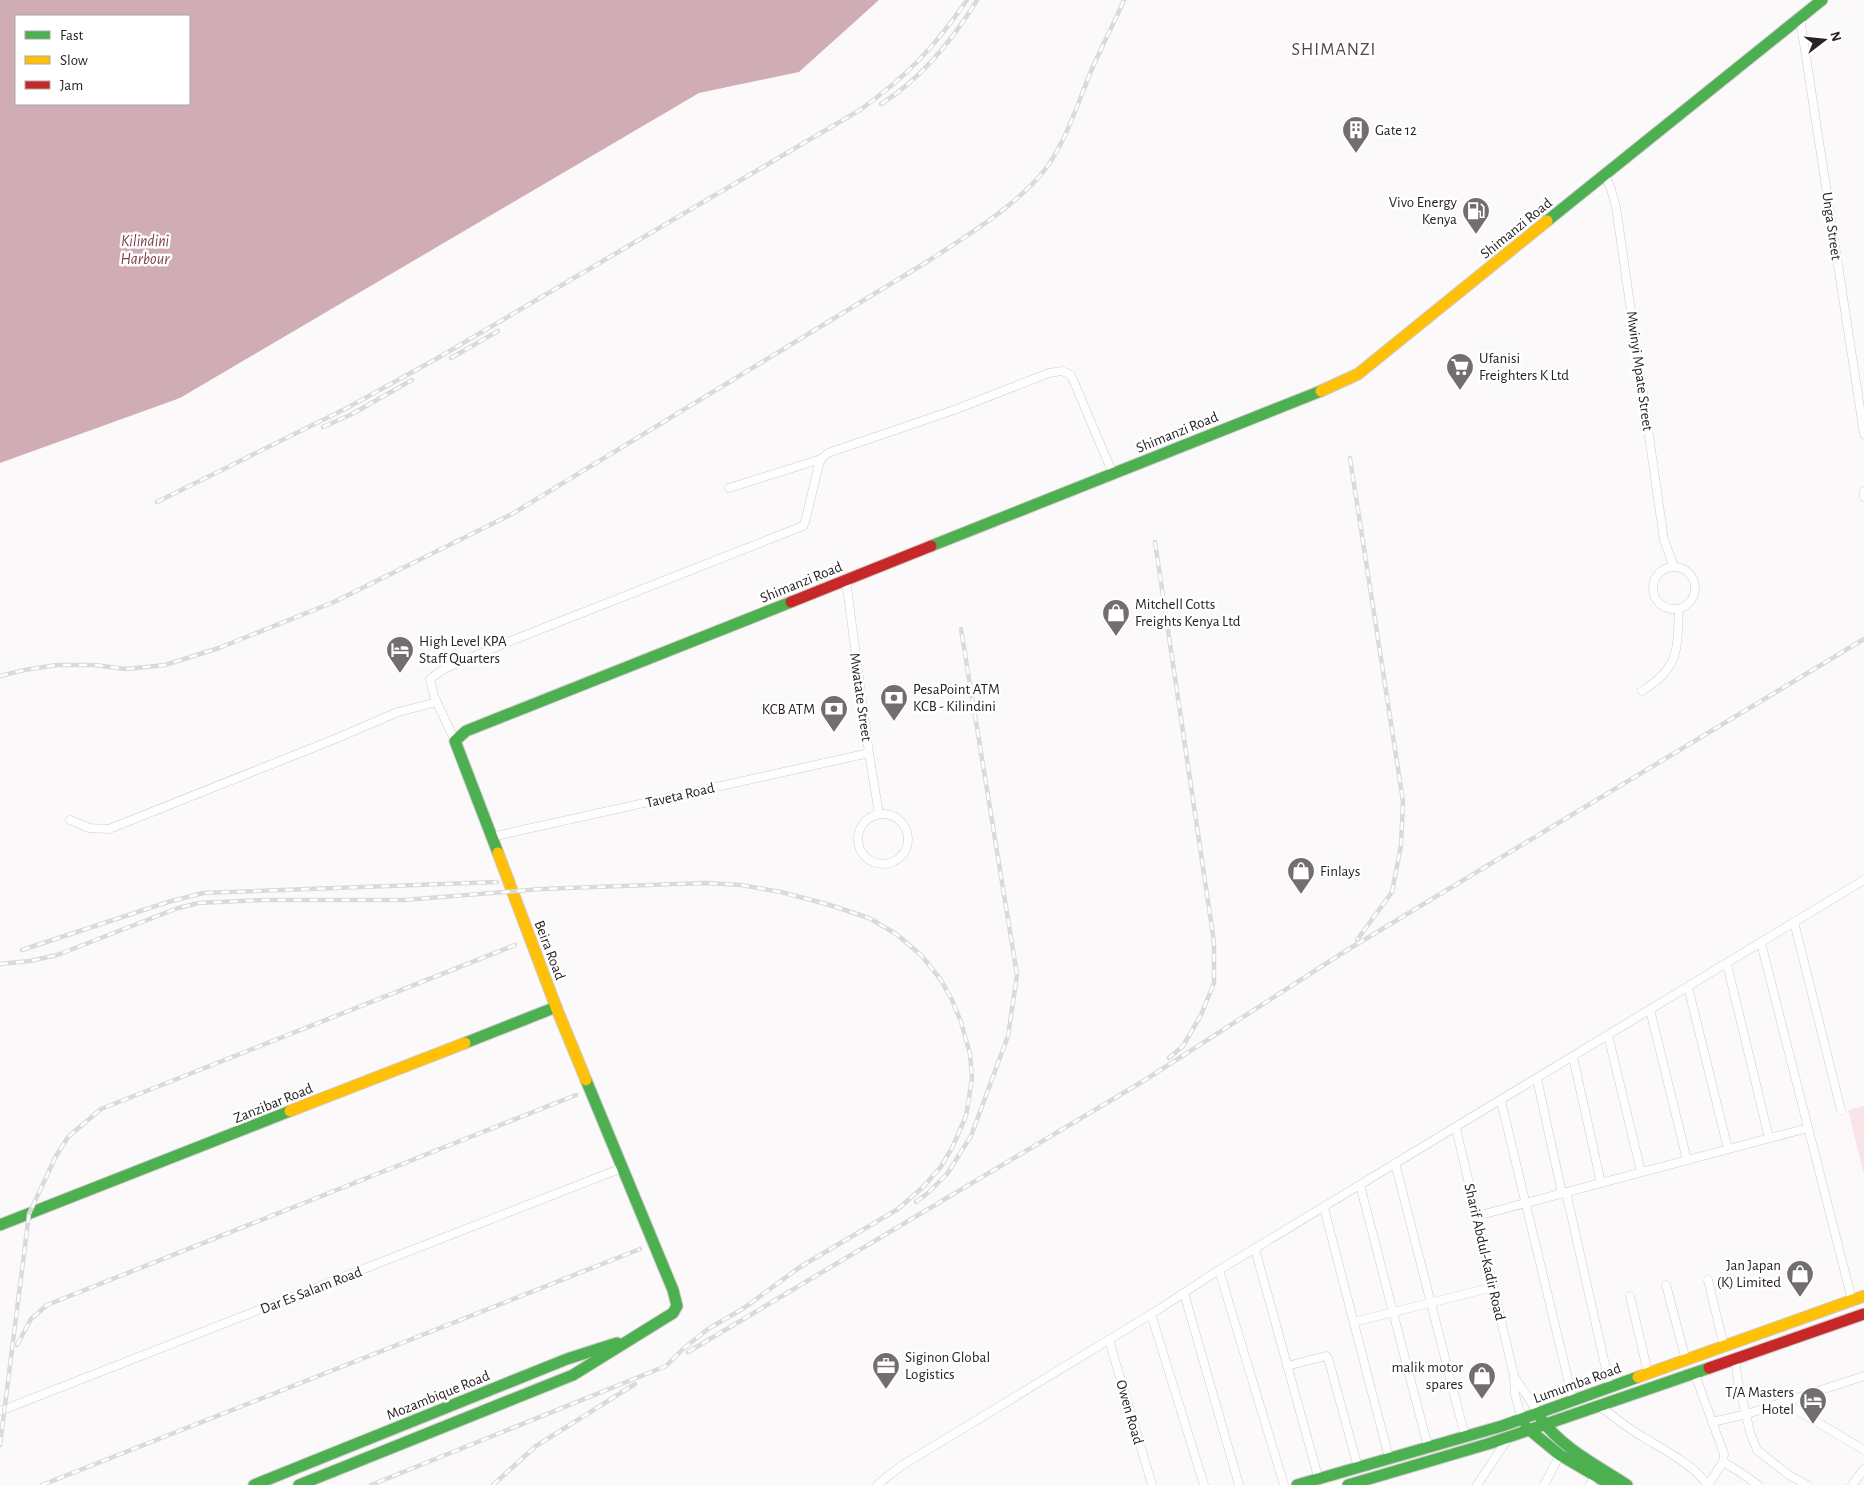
<svg xmlns="http://www.w3.org/2000/svg" width="1864" height="1485" font-family="'Alegreya Sans',sans-serif">
  <rect width="100%" height="100%" fill="#fcf9fa"/>
  <polygon fill="#f9e5e8" points="1864,1106 1864,1175 1848,1110"/>
  <path fill="#d0adb4" fill-rule="evenodd" d="M0 0H879L799 72 699 93 180 398 0 463ZM16 16H189V104H16Z"/>
  <g fill="none" stroke-linecap="round" stroke-linejoin="round">
    <defs>
      <g id="street">
        <polyline points="1800,18 1864,434"/>
        <polyline points="1605,175 1611,189 1616,207 1664,540 1674,567"/>
        <polyline points="729,488 821,459"/>
        <polyline points="1864,491 1864,497"/>
        <circle cx="1674" cy="588" r="21"/>
        <polyline points="846,580 869,753 879,814"/>
        <path d="M1642 691C1680 668 1677 649 1679 609"/>
        <polyline points="455,741 434,696 430,679 444,669 513,640 803,526 805,522 819,464 821,459 828,453 954,410 1049,373 1062,371 1071,375 1113,474"/>
        <circle cx="883" cy="839" r="25"/>
        <polyline points="70,820 89,828 109,829 335,739 398,712 437,702"/>
        <polyline points="491,837 869,753"/>
        <polyline points="1794,922 1841,1110"/>
        <polyline points="1761,943 1852,1300"/>
        <polyline points="1727,964 1769,1138"/>
        <polyline points="1688,987 1728,1149"/>
        <polyline points="1650,1010 1687,1160"/>
        <polyline points="1608,1035 1641,1172"/>
        <polyline points="1573,1057 1601,1183"/>
        <polyline points="1537,1079 1562,1193"/>
        <polyline points="1501,1101 1573,1400"/>
        <polyline points="1456,1128 1514,1376 1515,1395 1522,1419"/>
        <polyline points="1395,1163 1465,1436"/>
        <polyline points="1360,1185 1428,1447"/>
        <polyline points="1566,1192 1610,1387"/>
        <polyline points="1324,1208 1389,1458"/>
        <polyline points="1477,1216 1808,1128"/>
        <polyline points="1255,1249 1319,1480"/>
        <polyline points="1219,1270 1284,1485"/>
        <polyline points="1708,1280 1724,1346"/>
        <polyline points="1666,1285 1686,1360"/>
        <polyline points="1184,1293 1239,1485"/>
        <polyline points="1630,1296 1648,1373"/>
        <polyline points="1151,1314 1204,1485"/>
        <polyline points="1354,1322 1493,1287"/>
        <polyline points="1109,1340 1152,1485"/>
        <polyline points="1735,1359 1738,1381 1750,1432 1757,1450 1789,1475 1807,1485"/>
        <polyline points="1287,1366 1326,1356 1328,1358 1358,1467"/>
        <polyline points="1694,1372 1724,1454 1723,1462 1708,1485"/>
        <polyline points="1514,1376 1538,1413"/>
        <polyline points="1783,1402 1864,1450"/>
        <path d="M1598 1405C1613 1416 1627 1428 1643 1437 1666 1451 1691 1463 1708 1485"/>
        <polyline points="0,1411 622,1168"/>
        <polyline points="1712,1422 1747,1414 1864,1376"/>
        <polyline points="1723,1462 1740,1472 1758,1485"/>
        <path d="M877 1485 901 1466C985 1415 1069 1364 1153 1313 1175 1299 1197 1284 1219 1270 1434 1141 1649 1011 1864 880"/>
        <polyline points="1477,1485 1509,1437"/>
        <polyline points="1544,1485 1560,1455"/>
        <polyline points="1590,1485 1595,1475"/>
        <polyline points="1852,1485 1864,1469"/>
      </g>
      <g id="fast">
        <polyline points="1547,221 1822,0"/>
        <polyline points="931,546 1321,391"/>
        <polyline points="498,853 455,741 466,731 791,602"/>
        <polyline points="465,1043 556,1007"/>
        <polyline points="0,1225 290,1111"/>
        <path d="M1541 1419C1562 1448 1598 1466 1627 1485"/>
        <polyline points="1526,1427 1560,1455 1611,1485"/>
        <polyline points="254,1485 567,1359 617,1343"/>
        <polyline points="299,1485 573,1375 673,1313 677,1306 673,1290 586,1080"/>
        <polyline points="1297,1485 1502,1426 1638,1377"/>
        <polyline points="1348,1485 1491,1443 1709,1368"/>
      </g>
      <g id="slow">
        <polyline points="1321,391 1358,374 1547,221"/>
        <polyline points="498,853 556,1007 586,1080"/>
        <polyline points="290,1111 465,1043"/>
        <polyline points="1638,1377 1864,1296"/>
      </g>
      <g id="jam">
        <polyline points="791,602 931,546"/>
        <polyline points="1709,1368 1864,1314"/>
      </g>
    </defs>
    <use href="#street" stroke="#d1cbcc" stroke-width="9"/>
    <use href="#fast" stroke="#d1cbcc" stroke-width="13"/>
    <use href="#slow" stroke="#d1cbcc" stroke-width="13"/>
    <use href="#jam" stroke="#d1cbcc" stroke-width="13"/>
    <use href="#street" stroke="#fffefe" stroke-width="8"/>
    <use href="#fast" stroke="#4caf50" stroke-width="11"/>
    <use href="#slow" stroke="#ffc107" stroke-width="11"/>
    <use href="#jam" stroke="#c62828" stroke-width="11"/>
    <defs>
      <g id="rail">
        <path d="M881 104C922 78 952 41 977 0"/>
        <polyline points="451,358 498,331"/>
        <polyline points="323,427 352,414 412,380"/>
        <polyline points="1350,458 1403,801 1401,845 1392,892 1357,940"/>
        <path d="M157 502 347 408 436 359 860 110C907 76 934 48 967 0"/>
        <polyline points="1155,542 1214,942 1214,983 1201,1015 1183,1046 1169,1058"/>
        <path d="M0 676 24 670 57 665H94L126 669 165 665 219 648 334 602 512 514 925 263C962 239 1008 211 1038 178 1064 150 1077 104 1092 69 1102 46 1114 23 1124 0"/>
        <polyline points="22,950 168,902 203,893 497,882"/>
        <polyline points="0,964 30,961 57,955 178,908 199,903 264,900 404,900 541,889 705,883 741,885 781,892 830,905 869,918 896,934 921,955 941,980 952,1000 961,1022 970,1054 972,1079 966,1116 952,1148 940,1168 923,1187 898,1209 800,1267 744,1308 708,1329 683,1349 666,1366 371,1485"/>
        <polyline points="916,1202 929,1192 947,1174 971,1136 1008,1036 1017,975 961,629"/>
        <polyline points="17,1345 31,1319 47,1305 576,1095"/>
        <polyline points="688,1352 1145,1080 1344,952 1864,639"/>
        <polyline points="0,1445 29,1214 56,1156 68,1137 101,1109 515,945"/>
        <polyline points="42,1485 640,1249"/>
        <polyline points="493,1485 536,1446 635,1384"/>
      </g>
    </defs>
    <use href="#rail" stroke="#dadada" stroke-width="4.5"/>
    <use href="#rail" stroke="#fff" stroke-width="2.5" stroke-dasharray="8" stroke-linecap="butt"/>
  </g>
  <defs>
    <symbol id="building-pin" viewBox="-11 -11 22 30"><path d="M0 17L-7.5 6A9.5 9.5 0 1 1 7.5 6Z" fill="#736d6e" stroke="#fff"/><path d="M-4-6H4V6H1V3H-1V6H-4ZM-2.5-4.3h1.7v1.8h-1.7ZM.8-4.3h1.7v1.8H.8ZM-2.5-1h1.7V.8h-1.7ZM.8-1h1.7V.8H.8Z" fill="#fff"/></symbol>
    <symbol id="fuel-pin" viewBox="-11 -11 22 30"><path d="M0 17L-7.5 6A9.5 9.5 0 1 1 7.5 6Z" fill="#736d6e" stroke="#fff"/><path d="M-5.5-6h7V0h2V4h1.3V-2.5L3-4.5l.8-.8L6-3V5H2.5V1h-1V6h-7ZM-4.2-4.7v3.2H.2V-4.7Z" fill="#fff"/></symbol>
    <symbol id="supermarket-pin" viewBox="-11 -11 22 30"><path d="M0 17L-7.5 6A9.5 9.5 0 1 1 7.5 6Z" fill="#736d6e" stroke="#fff"/><path d="M-6-5.5h2.5l.6 2H6L4.5 2H-2.5L-4.4-4H-6ZM-1.5 3.2a1.3 1.3 0 1 0 .1 0ZM3 3.2a1.3 1.3 0 1 0 .1 0Z" fill="#fff"/></symbol>
    <symbol id="shop-pin" viewBox="-11 -11 22 30"><path d="M0 17L-7.5 6A9.5 9.5 0 1 1 7.5 6Z" fill="#736d6e" stroke="#fff"/><path d="M-5-2.5h2.3a2.7 3.5 0 0 1 5.4 0H5L5.5 6h-11ZM-1.5-2.5h3a1.5 2.3 0 0 0-3 0Z" fill="#fff"/></symbol>
    <symbol id="hotel-pin" viewBox="-11 -11 22 30"><path d="M0 17L-7.5 6A9.5 9.5 0 1 1 7.5 6Z" fill="#736d6e" stroke="#fff"/><path d="M-6-4.5h1.5V1H6V5H4.5V3h-9V5H-6ZM-4 0a1.8 1.8 0 1 1 3.6 0ZM.5 0V-2.5h3Q6-2.5 6 0Z" fill="#fff"/></symbol>
    <symbol id="bank-pin" viewBox="-11 -11 22 30"><path d="M0 17L-7.5 6A9.5 9.5 0 1 1 7.5 6Z" fill="#736d6e" stroke="#fff"/><path d="M-6-4H6V4H-6ZM0-2.3a2.3 2.3 0 1 0 0 4.6a2.3 2.3 0 1 0 0-4.6Z" fill="#fff"/></symbol>
    <symbol id="office-pin" viewBox="-11 -11 22 30"><path d="M0 17L-7.5 6A9.5 9.5 0 1 1 7.5 6Z" fill="#736d6e" stroke="#fff"/><path d="M-6-3h4V-5.5h4V-3h4V5H-6ZM-1-4.5V-3h2v-1.5ZM-6 0V1H6V0Z" fill="#fff"/></symbol>
  </defs>
  <g fill-rule="evenodd">
    <use href="#building-pin" x="1340" y="114" width="32" height="43"/>
    <use href="#fuel-pin" x="1460" y="195" width="32" height="43"/>
    <use href="#supermarket-pin" x="1444" y="351" width="32" height="43"/>
    <use href="#shop-pin" x="1100" y="597" width="32" height="43"/>
    <use href="#hotel-pin" x="384" y="634" width="32" height="43"/>
    <use href="#bank-pin" x="878" y="682" width="32" height="43"/>
    <use href="#bank-pin" x="818" y="693" width="32" height="43"/>
    <use href="#shop-pin" x="1285" y="855" width="32" height="43"/>
    <use href="#shop-pin" x="1784" y="1258" width="32" height="43"/>
    <use href="#office-pin" x="870" y="1350" width="32" height="43"/>
    <use href="#shop-pin" x="1466" y="1360" width="32" height="43"/>
    <use href="#hotel-pin" x="1797" y="1385" width="32" height="43"/>
  </g>
  <g text-anchor="middle" stroke-width="5" stroke-linejoin="round" paint-order="stroke">
    <g font-size="15" fill="#292123" stroke="#fff" text-anchor="start">
      <text x="1375" y="135">Gate 12</text>
      <text x="1457" y="207" text-anchor="end">Vivo Energy<tspan x="1457" dy="17">Kenya</tspan></text>
      <text x="1479" y="363">Ufanisi<tspan x="1479" dy="17">Freighters K Ltd</tspan></text>
      <text x="1135" y="609">Mitchell Cotts<tspan x="1135" dy="17">Freights Kenya Ltd</tspan></text>
      <text x="419" y="646">High Level KPA<tspan x="419" dy="17">Staff Quarters</tspan></text>
      <text x="913" y="694">PesaPoint ATM<tspan x="913" dy="17">KCB - Kilindini</tspan></text>
      <text x="815" y="714" text-anchor="end">KCB ATM</text>
      <text x="1320" y="876">Finlays</text>
      <text x="1781" y="1270" text-anchor="end">Jan Japan<tspan x="1781" dy="17">(K) Limited</tspan></text>
      <text x="905" y="1362">Siginon Global<tspan x="905" dy="17">Logistics</tspan></text>
      <text x="1463" y="1372" text-anchor="end">malik motor<tspan x="1463" dy="17">spares</tspan></text>
      <text x="1794" y="1397" text-anchor="end">T/A Masters<tspan x="1794" dy="17">Hotel</tspan></text>
    </g>
    <g font-size="15" fill="#292123" stroke="#fff">
      <text transform="translate(1832 226) rotate(82)" y="5">Unga Street</text>
      <text transform="translate(1516 228) rotate(-39)" y="5">Shimanzi Road</text>
      <text transform="translate(1640 371) rotate(82)" y="5">Mwinyi Mpate Street</text>
      <text transform="translate(1177 432) rotate(-22)" y="5">Shimanzi Road</text>
      <text transform="translate(801 582) rotate(-22)" y="5">Shimanzi Road</text>
      <text transform="translate(861 697) rotate(82)" y="5">Mwatate Street</text>
      <text transform="translate(680 795) rotate(-13)" y="5">Taveta Road</text>
      <text transform="translate(550 950) rotate(69)" y="5">Beira Road</text>
      <text transform="translate(273 1103) rotate(-22)" y="5">Zanzibar Road</text>
      <text transform="translate(1485 1252) rotate(77)" y="5">Sharif Abdul-Kadir Road</text>
      <text transform="translate(311 1290) rotate(-21)" y="5">Dar Es Salam Road</text>
      <text transform="translate(1577 1383) rotate(-20)" y="5">Lumumba Road</text>
      <text transform="translate(438 1395) rotate(-22)" y="5">Mozambique Road</text>
      <text transform="translate(1130 1412) rotate(74)" y="5">Owen Road</text>
    </g>
    <g font-size="16" font-style="italic" fill="#7c3d4b" stroke="#fff">
      <text x="145" y="246">Kilindini<tspan x="145" dy="18">Harbour</tspan></text>
    </g>
    <g font-size="18" letter-spacing="1" fill="#574649" stroke="#fff">
      <text x="1334" y="55">SHIMANZI</text>
    </g>
  </g>
  <rect x="15" y="15" width="175" height="90" fill="#ffffff" stroke="#a9a6a7"/>
  <rect x="25" y="31" width="25" height="8" fill="#4caf50" stroke="#a9a6a7"/>
  <text x="60" y="40" font-size="15" fill="#292123">Fast</text>
  <rect x="25" y="56" width="25" height="8" fill="#ffc107" stroke="#a9a6a7"/>
  <text x="60" y="65" font-size="15" fill="#292123">Slow</text>
  <rect x="25" y="81" width="25" height="8" fill="#c62828" stroke="#a9a6a7"/>
  <text x="60" y="90" font-size="15" fill="#292123">Jam</text>
  <g transform="translate(1824 40) rotate(74)" stroke="#ffffff" stroke-width="4" paint-order="stroke">
  <path d="M0-4L9 19L0 12L-9 19Z" fill="#292123"/>
  <text y="-8" font-size="14" font-weight="bold" text-anchor="middle" fill="#292123">N</text>
  </g>
</svg>
